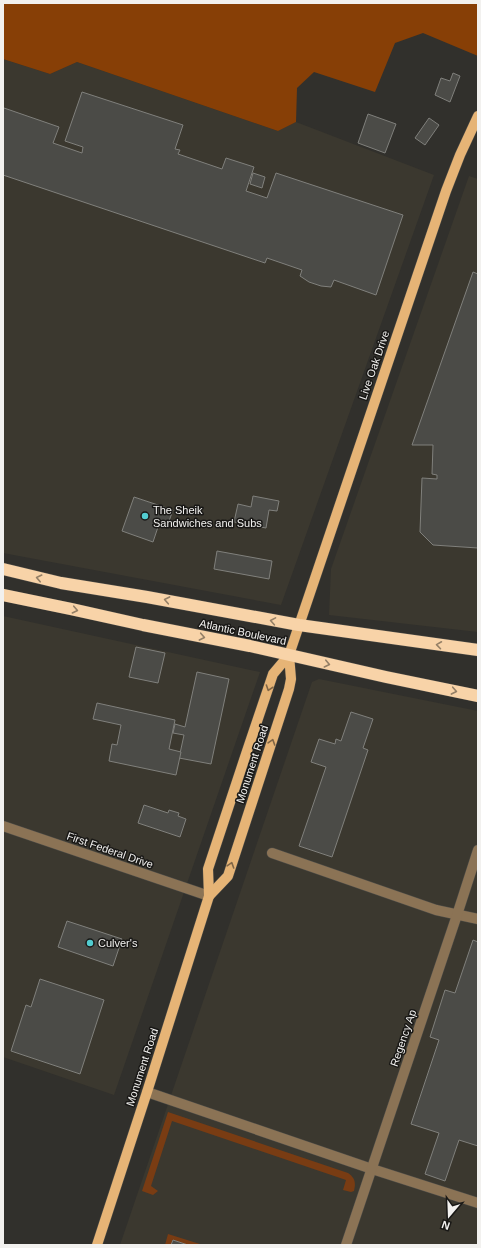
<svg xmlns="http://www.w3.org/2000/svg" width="481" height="1248" font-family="Arial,sans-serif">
  <rect width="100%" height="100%" fill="#31302c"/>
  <g fill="#3b382f">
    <polygon points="3,59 50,74 77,62 278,131 296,122 434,175 281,605 3,553"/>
    <polygon points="469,176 478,179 478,632 329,615 331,569"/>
    <polygon points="3,616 260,672 114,1095 3,1057"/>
    <polygon points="319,679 478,711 478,1245 120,1245 312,682"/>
  </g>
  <g fill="#793c13">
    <path d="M168 1112 348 1173C355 1178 356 1182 354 1191L351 1192 343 1190 346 1180 172 1121 151 1186 158 1191 153 1195 142 1191Z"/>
    <polygon points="168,1234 203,1245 188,1245 173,1240 171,1245 165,1245"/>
  </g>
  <polygon fill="#873f06" points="3,3 478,3 478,56 423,33 395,43 375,92 314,72 297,88 296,122 278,131 77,62 50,74 3,59"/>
  <g fill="#4b4b47" stroke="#80807c">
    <polygon points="453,73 460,76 450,102 435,95 441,78 450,81"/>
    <polygon points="82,92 183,125 175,149 180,150 178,154 222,169 226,158 254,167 246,191 267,198 276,173 403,215 376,295 334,280 331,287 321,286 309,282 300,276 302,270 267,258 265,263 3,175 3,111 4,108 59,127 53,143 82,153 83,147 65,141"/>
    <polygon points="368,114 396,124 385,153 358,143"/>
    <polygon points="429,118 439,125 425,145 415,138"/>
    <polygon points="253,173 265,177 262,188 250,184"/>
    <polygon points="473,272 478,274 478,548 433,545 420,532 422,478 437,479 437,475 432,474 433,445 412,445"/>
    <polygon points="253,496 279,501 277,511 269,510 266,528 234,522 238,504 251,507"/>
    <polygon points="134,497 173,510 168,524 160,521 153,542 122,531"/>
    <polygon points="217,551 272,561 269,579 214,569"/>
    <polygon points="136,647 165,653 158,683 129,677"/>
    <polygon points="197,672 229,679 211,764 179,758 184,735 173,733 175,724 185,727"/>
    <polygon points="97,703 175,720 169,749 181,752 176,775 109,761 112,744 117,745 121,725 93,719"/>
    <polygon points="351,712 373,719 363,748 368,750 332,857 299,846 326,767 311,762 319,739 335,744 336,739 341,741"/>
    <polygon points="144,805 168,813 169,810 179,813 178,816 186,819 180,837 138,823"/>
    <polygon points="67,921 122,939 113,966 58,947"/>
    <polygon points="473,940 478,942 478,1146 459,1140 445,1181 425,1174 439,1133 411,1124 439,1040 430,1037 445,990 455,993"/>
    <polygon points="40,979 104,1000 80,1074 11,1051 26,1005 31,1007"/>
    <polygon points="173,1240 188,1245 171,1245"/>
  </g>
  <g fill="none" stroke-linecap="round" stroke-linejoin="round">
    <defs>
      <g id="minor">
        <polyline points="3,826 209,896"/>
        <polyline points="272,853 436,910 478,919"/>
        <polyline points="147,1092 372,1169 478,1203"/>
        <polyline points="346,1245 457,915 478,850"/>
      </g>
      <g id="major">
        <polyline points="209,896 228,876 289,689 291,679 289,655"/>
        <polyline points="97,1245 147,1092 209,896 208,869 247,751 273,674 289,655 446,191 460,155 478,116"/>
      </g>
      <g id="highway">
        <polyline points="3,569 61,583 147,597 299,625 478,650"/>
        <polyline points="3,595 71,609 143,625 250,646 386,677 478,696"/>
      </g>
    </defs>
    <use href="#minor" stroke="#4c4b47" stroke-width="11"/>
    <use href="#major" stroke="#4c4b47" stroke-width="11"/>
    <use href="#highway" stroke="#4c4b47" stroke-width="13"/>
    <use href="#minor" stroke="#8b7355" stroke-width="10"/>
    <use href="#major" stroke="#e6b476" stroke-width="10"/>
    <use href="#highway" stroke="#f8d3a8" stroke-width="12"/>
  </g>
  <defs><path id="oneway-chevron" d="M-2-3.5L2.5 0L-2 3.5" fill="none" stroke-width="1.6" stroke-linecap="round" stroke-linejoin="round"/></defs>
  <g stroke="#947f66">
    <use href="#oneway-chevron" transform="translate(39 578) rotate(-167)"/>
    <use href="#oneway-chevron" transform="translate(167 600) rotate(-169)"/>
    <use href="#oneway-chevron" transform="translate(75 610) rotate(12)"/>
    <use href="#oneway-chevron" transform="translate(273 621) rotate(-170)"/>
    <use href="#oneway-chevron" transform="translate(202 637) rotate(11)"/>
    <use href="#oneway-chevron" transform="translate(439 645) rotate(-172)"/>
    <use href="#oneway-chevron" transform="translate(327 664) rotate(13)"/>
    <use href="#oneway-chevron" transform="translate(454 691) rotate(11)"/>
  </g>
  <g stroke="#806646">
    <use href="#oneway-chevron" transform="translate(269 688) rotate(109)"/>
    <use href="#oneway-chevron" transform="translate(272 742) rotate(-72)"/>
    <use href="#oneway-chevron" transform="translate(231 865) rotate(-72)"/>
  </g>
  <g fill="#52ccd0" stroke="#191816" stroke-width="1.5">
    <circle cx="145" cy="516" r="4"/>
    <circle cx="90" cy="943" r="4"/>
  </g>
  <g text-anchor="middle" stroke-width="3" stroke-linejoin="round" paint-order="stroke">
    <g font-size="11" fill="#f2f1ef" stroke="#191816">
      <text transform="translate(374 365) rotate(-71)" y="4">Live Oak Drive</text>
      <text transform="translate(243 632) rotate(12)" y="4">Atlantic Boulevard</text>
      <text transform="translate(252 764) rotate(-72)" y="4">Monument Road</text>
      <text transform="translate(110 850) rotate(19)" y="4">First Federal Drive</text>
      <text transform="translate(403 1038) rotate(-71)" y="4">Regency Ap</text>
      <text transform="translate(142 1067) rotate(-72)" y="4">Monument Road</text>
    </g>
    <g font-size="11" fill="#f2f1ef" stroke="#191816" text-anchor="start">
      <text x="153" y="514">The Sheik<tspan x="153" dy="13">Sandwiches and Subs</tspan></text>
      <text x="98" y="947">Culver's</text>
    </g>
  </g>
  <rect width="481" height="1248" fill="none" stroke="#f2f1ef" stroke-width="8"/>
  <g transform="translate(449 1216) rotate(199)" stroke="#191816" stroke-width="3" paint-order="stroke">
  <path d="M0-3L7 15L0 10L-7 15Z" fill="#f2f1ef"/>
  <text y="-6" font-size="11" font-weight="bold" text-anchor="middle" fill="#f2f1ef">N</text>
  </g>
</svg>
